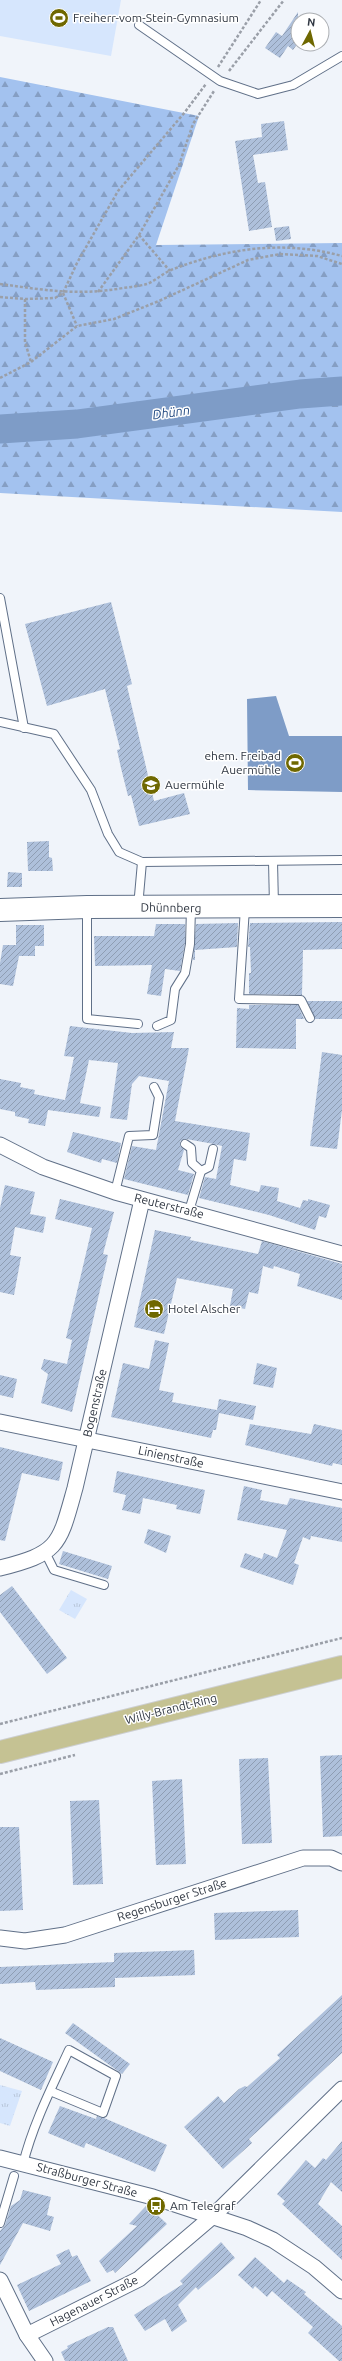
<svg xmlns="http://www.w3.org/2000/svg" width="342" height="2361" font-family="Ubuntu,sans-serif">
  <defs>
    <pattern id="grass-tufts" width="24" height="20" patternUnits="userSpaceOnUse"><rect width="24" height="20" fill="#d6e6fd"/><path d="M3 7l-1-3M5 7V3M7 7l1-3M15 17l-1-3M17 17v-4M19 17l1-3" fill="none" stroke="#b8c6da"/></pattern>
    <pattern id="forest-firs" width="22" height="20" patternUnits="userSpaceOnUse"><rect width="22" height="20" fill="#a3c2ef"/><path d="M5 1l3.5 6h-7zM16 11l3.5 6h-7z" fill="#859ec3"/></pattern>
    <pattern id="building-hatch" width="6" height="6" patternUnits="userSpaceOnUse"><rect width="6" height="6" fill="#aec0db"/><path d="M-1 1l2-2M0 6l6-6M5 7l2-2" fill="none" stroke="#8e9db3"/></pattern>
  </defs>
  <rect width="100%" height="100%" fill="#f0f4fa"/>
  <g fill="url(#grass-tufts)">
    <polygon points="71,1590 87,1599 75,1619 59,1610"/>
    <polygon points="0,2085 22,2091 10,2126 0,2123"/>
  </g>
  <polygon fill="url(#forest-firs)" points="0,77 199,116 156,245 342,243 342,512 0,493"/>
  <polygon fill="#d6e6fd" points="0,0 121,0 111,56 0,36"/>
  <polygon fill="#7e9cc7" points="276,696 289,736 342,736 342,792 248,790 247,699"/>
  <g fill="none" stroke-linecap="round" stroke-linejoin="round">
    <polyline stroke="#7e9cc7" stroke-width="29" points="0,429 77,424 300,394 342,391"/>
  </g>
  <g fill="url(#building-hatch)">
    <polygon points="298,12 298,43 293,50 288,46 280,58 265,48 276,32 282,36"/>
    <polygon points="284,121 288,150 253,155 258,183 265,182 272,227 249,231 235,141 262,137 261,124"/>
    <polygon points="289,226 291,239 276,241 274,228"/>
    <polygon points="111,602 132,684 127,686 154,801 184,793 190,814 139,826 131,795 128,796 121,768 117,750 120,749 105,689 47,706 25,624"/>
    <polygon points="49,841 49,857 52,858 53,871 28,871 27,842"/>
    <polygon points="8,872 22,873 22,887 7,887"/>
    <polygon points="342,922 342,949 303,950 302,995 249,994 249,973 251,973 250,947 248,947 250,923"/>
    <polygon points="238,923 237,947 195,950 195,960 193,960 196,924"/>
    <polygon points="156,924 185,924 185,943 180,971 165,969 161,996 147,994 152,965 95,966 94,936 154,936"/>
    <polygon points="16,925 44,925 44,946 35,946 35,956 19,956 13,986 0,984 0,963 3,945 16,945"/>
    <polygon points="307,1001 342,1001 342,1019 315,1019"/>
    <polygon points="249,1005 298,1005 304,1019 296,1019 296,1049 236,1048 237,1008 249,1009"/>
    <polygon points="70,1026 132,1033 174,1032 171,1048 189,1048 175,1121 250,1133 246,1161 234,1159 230,1185 259,1192 261,1185 279,1188 277,1201 300,1208 303,1200 308,1201 308,1199 330,1205 326,1218 319,1216 315,1230 269,1215 199,1198 205,1177 216,1179 222,1146 214,1144 186,1139 180,1141 180,1146 184,1150 178,1170 194,1174 188,1195 124,1179 132,1146 156,1150 169,1081 139,1076 132,1084 127,1120 110,1118 118,1063 89,1060 80,1103 101,1107 99,1117 48,1110 45,1126 28,1123 29,1119 15,1116 15,1112 0,1109 0,1079 21,1083 20,1087 35,1090 34,1094 65,1100 74,1057 64,1056"/>
    <polygon points="322,1052 342,1055 342,1110 337,1149 310,1146"/>
    <polygon points="73,1132 121,1143 117,1163 102,1159 101,1163 67,1152"/>
    <polygon points="5,1185 35,1192 30,1214 46,1217 43,1233 15,1227 10,1255 21,1257 14,1295 0,1292 0,1208"/>
    <polygon points="60,1199 114,1212 103,1254 108,1255 72,1412 41,1403 48,1374 41,1369 44,1359 67,1364 72,1340 66,1338 92,1228 55,1219"/>
    <polygon points="155,1230 191,1237 190,1240 258,1254 262,1241 342,1264 342,1300 297,1286 300,1274 274,1266 273,1269 263,1266 258,1294 249,1292 245,1309 230,1306 233,1289 177,1278 164,1334 134,1327"/>
    <polygon points="155,1340 169,1343 159,1390 174,1393 172,1402 217,1410 219,1399 256,1406 253,1420 219,1413 216,1430 213,1430 211,1438 111,1417 123,1363 149,1369"/>
    <polygon points="257,1363 277,1368 273,1388 253,1384"/>
    <polygon points="0,1375 17,1379 13,1398 0,1395"/>
    <polygon points="250,1424 311,1434 314,1424 342,1430 342,1465 333,1463 332,1466 245,1445"/>
    <polygon points="0,1447 63,1462 59,1481 22,1473 5,1541 0,1540"/>
    <polygon points="117,1471 205,1490 200,1514 176,1509 177,1505 143,1498 140,1514 122,1510 126,1495 113,1492"/>
    <polygon points="244,1486 262,1490 260,1500 287,1505 290,1498 342,1508 342,1542 311,1536 310,1540 303,1537 294,1563 299,1565 293,1585 240,1567 245,1553 262,1559 264,1553 277,1558 287,1530 237,1520"/>
    <polygon points="148,1529 171,1536 166,1553 144,1543"/>
    <polygon points="63,1551 112,1566 108,1579 59,1564"/>
    <polygon points="12,1586 67,1658 47,1674 0,1612 0,1595"/>
    <polygon points="342,1755 342,1836 323,1837 320,1756"/>
    <polygon points="268,1758 272,1843 242,1844 239,1759"/>
    <polygon points="182,1779 186,1864 156,1865 152,1781"/>
    <polygon points="99,1800 103,1884 73,1885 70,1801"/>
    <polygon points="0,1827 19,1827 23,1910 0,1911"/>
    <polygon points="298,1910 299,1937 215,1940 214,1913"/>
    <polygon points="194,1950 195,1975 115,1978 115,1987 36,1990 35,1982 0,1984 0,1967 114,1962 114,1953"/>
    <polygon points="342,1995 342,2053 249,2139 252,2143 223,2169 184,2127 218,2096 224,2103 239,2089 245,2086 247,2087 280,2058 277,2055"/>
    <polygon points="73,2023 130,2064 122,2074 65,2033"/>
    <polygon points="0,2038 53,2062 41,2090 0,2071"/>
    <polygon points="60,2106 96,2119 97,2116 104,2118 167,2145 155,2172 86,2143 84,2148 48,2133"/>
    <polygon points="342,2141 342,2192 331,2182 318,2204 342,2226 342,2260 282,2204 285,2201 277,2194 306,2160 315,2168 323,2158 326,2160"/>
    <polygon points="23,2190 51,2197 47,2215 54,2217 50,2231 23,2223 0,2265 0,2231 5,2225 11,2206 20,2200"/>
    <polygon points="147,2205 167,2224 115,2273 113,2270 107,2273 99,2261 137,2226 129,2224"/>
    <polygon points="221,2242 235,2258 198,2290 196,2287 178,2305 187,2321 172,2332 165,2319 145,2331 134,2315 183,2284 180,2281"/>
    <polygon points="69,2249 72,2257 77,2255 91,2281 29,2311 17,2285 61,2264 56,2255"/>
    <polygon points="255,2257 284,2283 287,2279 306,2292 304,2294 342,2326 342,2361 339,2361 308,2333 313,2327 272,2291 267,2297 255,2286 253,2289 238,2275"/>
    <polygon points="108,2327 113,2327 128,2361 65,2361 61,2352 68,2348 67,2346"/>
  </g>
  <g fill="none" stroke-linecap="round" stroke-linejoin="round">
    <defs>
      <g id="lane">
        <polyline points="139,25 220,81 258,94 293,85 342,56"/>
        <polyline points="0,598 24,728"/>
        <polyline points="0,722 54,734 91,790 108,834 119,852 142,862"/>
        <polyline points="273,861 274,906"/>
        <polyline points="138,907 142,862 342,860"/>
        <polyline points="87,908 87,1019 138,1024"/>
        <polyline points="245,908 239,999 301,1000 310,1018"/>
        <polyline points="157,1026 171,1020 175,989 185,973 190,944 191,908"/>
        <polyline points="185,1144 191,1148 192,1163 201,1171 189,1211"/>
        <polyline points="201,1171 209,1167 213,1149"/>
        <polyline points="115,1192 129,1136 153,1135 159,1097 154,1087"/>
        <polyline points="45,1552 54,1570 104,1585"/>
        <path d="M23 2164C33 2124 52 2087 69 2050L116 2076 103 2113 50 2091"/>
        <polyline points="0,2223 14,2176"/>
      </g>
      <g id="street">
        <polyline points="0,1145 43,1167 115,1192 342,1254"/>
        <polyline points="0,1422 342,1492"/>
        <path d="M0 1568C60 1553 59 1545 75 1488L142 1200"/>
        <polyline points="0,1938 25,1941 65,1935 303,1858 331,1858 342,1863"/>
        <polyline points="0,2158 153,2197 247,2228 273,2240 314,2267 342,2291"/>
        <polyline points="0,2280 27,2335 45,2361"/>
        <polyline points="27,2335 139,2279 213,2216 342,2089"/>
      </g>
      <polyline id="secondary" points="0,910 87,907 342,906"/>
      <polyline id="primary" points="0,1752 342,1667"/>
    </defs>
    <use href="#lane" stroke="#607088" stroke-width="10"/>
    <use href="#street" stroke="#607088" stroke-width="17"/>
    <use href="#secondary" stroke="#607088" stroke-width="24"/>
    <use href="#primary" stroke="#cdcfd2" stroke-width="24"/>
    <g stroke="#9a9fa8" stroke-width="2.5" stroke-dasharray="3 2" stroke-linecap="butt">
      <polyline points="218,67 261,0"/>
      <polyline points="229,71 284,0"/>
      <polyline points="139,235 170,271"/>
      <path d="M0 284C45 290 77 296 123 288 131 287 140 286 147 284 155 281 162 274 171 270 227 248 284 240 342 256"/>
      <polyline points="98,292 139,235 179,165 193,124 214,91"/>
      <polyline points="63,293 77,326"/>
      <polyline points="0,297 25,299 55,298 63,293 77,263 118,191 185,112 206,84"/>
      <polyline points="25,299 25,342 31,362"/>
      <polyline points="0,378 31,362 77,326 114,319 159,301 248,260 280,254 317,256 342,264"/>
      <polyline points="0,1724 342,1638"/>
      <polyline points="0,1774 75,1755"/>
    </g>
    <use href="#lane" stroke="#fff" stroke-width="8"/>
    <use href="#street" stroke="#fff" stroke-width="15"/>
    <use href="#secondary" stroke="#fff" stroke-width="22"/>
    <use href="#primary" stroke="#c5c293" stroke-width="22"/>
  </g>
  <defs>
    <symbol id="stadium-disc" viewBox="-11 -11 22 22"><circle r="9.5" fill="#6f6800" stroke="#fff"/><path d="M0-5a6.5 5 0 1 0 0 10a6.5 5 0 1 0 0-10ZM-3.5-1.8h7v3.6h-7Z" fill="#fff"/></symbol>
    <symbol id="school-disc" viewBox="-11 -11 22 22"><circle r="9.5" fill="#6f6800" stroke="#fff"/><path d="M0-5L7-2L0 1L-7-2ZM-4 1L0 2.5L4 1V4Q0 6-4 4Z" fill="#fff"/></symbol>
    <symbol id="hotel-disc" viewBox="-11 -11 22 22"><circle r="9.5" fill="#6f6800" stroke="#fff"/><path d="M-6-4.5h1.5V1H6V5H4.5V3h-9V5H-6ZM-4 0a1.8 1.8 0 1 1 3.6 0ZM.5 0V-2.5h3Q6-2.5 6 0Z" fill="#fff"/></symbol>
    <symbol id="bus-disc" viewBox="-11 -11 22 22"><circle r="9.5" fill="#6f6800" stroke="#fff"/><path d="M-5-6H5V4H4V6H2V4H-2V6H-4V4H-5ZM-3.5-4V0h7V-4ZM-3.5 1.2v1.5H-2V1.2ZM2 1.2v1.5H3.5V1.2Z" fill="#fff"/></symbol>
  </defs>
  <g fill-rule="evenodd">
    <use href="#stadium-disc" x="48" y="7" width="22" height="22"/>
    <use href="#stadium-disc" x="284" y="752" width="22" height="22"/>
    <use href="#school-disc" x="140" y="774" width="22" height="22"/>
    <use href="#hotel-disc" x="143" y="1298" width="22" height="22"/>
    <use href="#bus-disc" x="145" y="2195" width="22" height="22"/>
  </g>
  <g text-anchor="middle" stroke-width="3" stroke-linejoin="round" paint-order="stroke">
    <g font-size="12" fill="#303742" stroke="#fff" text-anchor="start">
      <text x="73" y="22">Freiherr-vom-Stein-Gymnasium</text>
      <text x="281" y="760" text-anchor="end">ehem. Freibad<tspan x="281" dy="14">Auermühle</tspan></text>
      <text x="165" y="789">Auermühle</text>
      <text x="168" y="1313">Hotel Alscher</text>
      <text x="170" y="2210">Am Telegraf</text>
    </g>
    <g font-size="12" fill="#303742" stroke="#fff">
      <text transform="translate(171 908) rotate(1)" y="4">Dhünnberg</text>
      <text transform="translate(169 1206) rotate(14)" y="4">Reuterstraße</text>
      <text transform="translate(95 1403) rotate(-77)" y="4">Bogenstraße</text>
      <text transform="translate(171 1457) rotate(12)" y="4">Linienstraße</text>
      <text transform="translate(171 1709) rotate(-14)" y="4">Willy-Brandt-Ring</text>
      <text transform="translate(172 1900) rotate(-18)" y="4">Regensburger Straße</text>
      <text transform="translate(87 2180) rotate(15)" y="4">Straßburger Straße</text>
      <text transform="translate(94 2301) rotate(-27)" y="4">Hagenauer Straße</text>
    </g>
    <g font-size="13" font-style="italic" fill="#254c83" stroke="#fff">
      <text transform="translate(171 412) rotate(-8)" y="5">Dhünn</text>
    </g>
  </g>
  <g transform="translate(310 32) rotate(7)"><circle r="19" fill="#ffffff" stroke="#acafb3"/>
  <path d="M0-3L7 15L0 10L-7 15Z" fill="#6f6800"/>
  <text y="-6" font-size="11" font-weight="bold" text-anchor="middle" fill="#303742">N</text>
  </g>
</svg>
